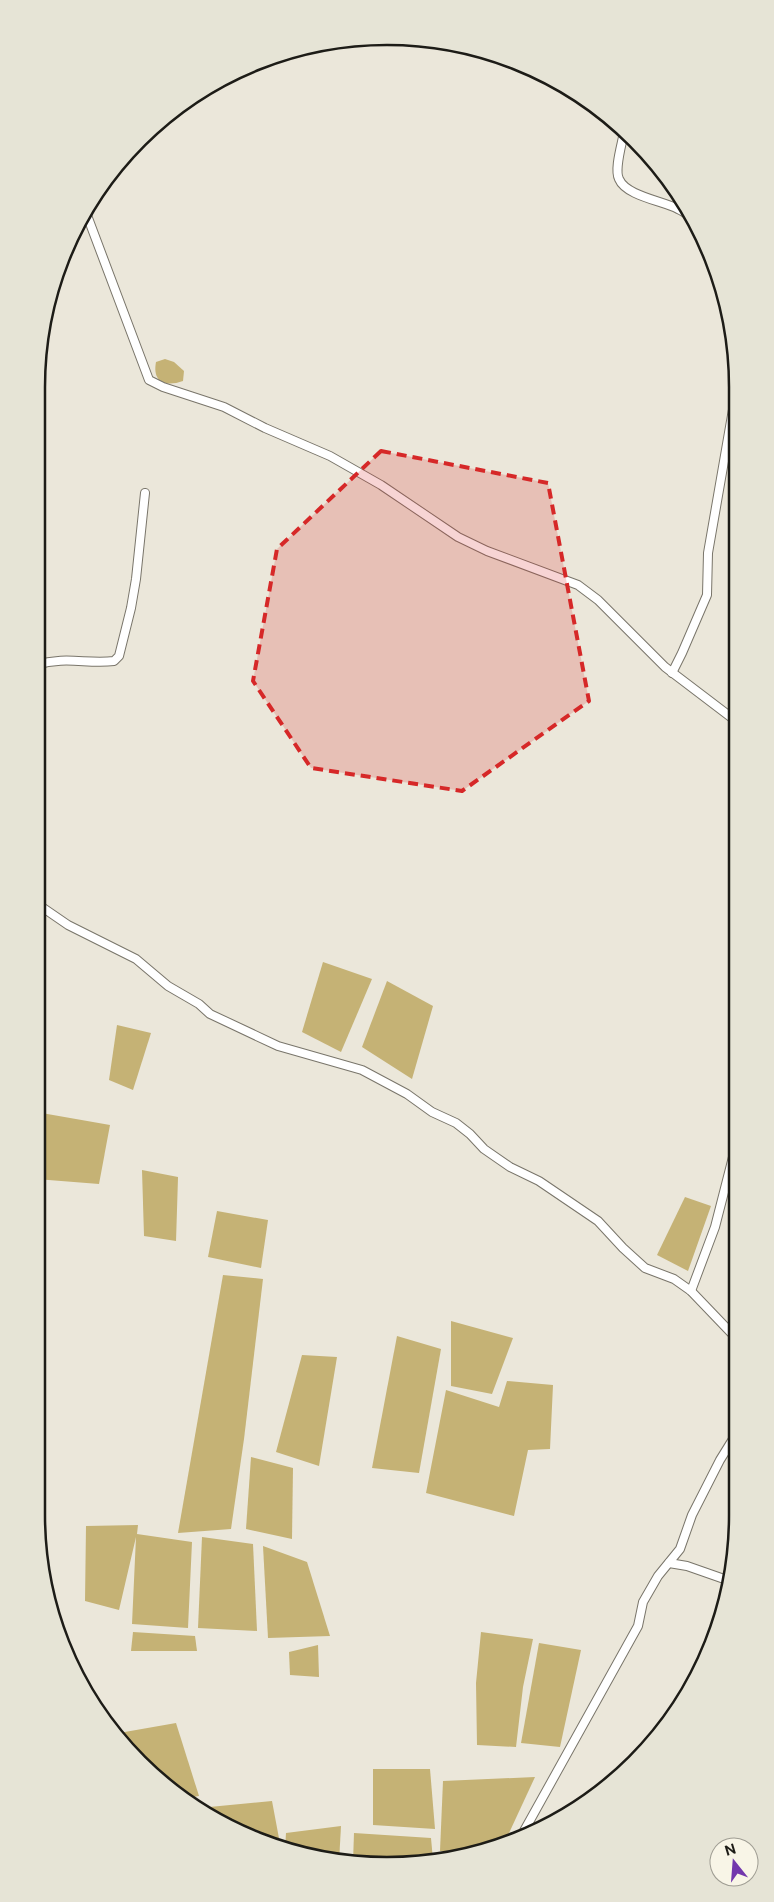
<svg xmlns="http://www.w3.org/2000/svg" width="774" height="1902" font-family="'Public Sans',sans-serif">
  <rect width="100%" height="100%" fill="#ebe7da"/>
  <g fill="#c5b275">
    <path d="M165 359 174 362 184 371 183 381C166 387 152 383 156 362Z"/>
    <polygon points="323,962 372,979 341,1052 302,1032"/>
    <polygon points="387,981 433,1006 412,1079 362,1047"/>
    <polygon points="117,1025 151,1033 133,1090 109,1080"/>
    <polygon points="36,1112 110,1125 99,1184 36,1179"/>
    <polygon points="142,1170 178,1177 176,1241 144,1236"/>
    <polygon points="685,1197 711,1206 688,1271 657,1255"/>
    <polygon points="217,1211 268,1220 261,1268 208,1257"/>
    <polygon points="223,1275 263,1279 244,1439 231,1529 178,1533"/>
    <polygon points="451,1321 513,1338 492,1394 451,1386"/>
    <polygon points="397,1336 441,1349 419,1473 372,1468"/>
    <polygon points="302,1355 337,1357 319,1466 276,1452"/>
    <polygon points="507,1381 553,1385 550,1449 528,1450 514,1516 426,1493 446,1390 499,1407"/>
    <polygon points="251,1457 293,1468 292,1539 246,1529"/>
    <polygon points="138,1525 137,1534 192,1542 188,1628 132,1624 136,1537 119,1610 85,1601 86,1526"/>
    <polygon points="202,1537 253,1544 257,1631 198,1628"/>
    <polygon points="263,1546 307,1562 330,1636 268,1638"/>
    <polygon points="133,1632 195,1636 197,1651 131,1651"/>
    <polygon points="481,1632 533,1639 523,1687 516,1747 477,1745 476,1683"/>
    <polygon points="539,1643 581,1650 560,1747 521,1743"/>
    <polygon points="318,1645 319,1677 290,1675 289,1652"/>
    <polygon points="176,1723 199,1796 186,1798 120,1742 119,1733"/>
    <polygon points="373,1769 430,1769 435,1829 373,1825"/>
    <polygon points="535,1777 504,1844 482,1851 440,1851 443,1781"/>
    <polygon points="272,1801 281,1849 212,1819 199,1808"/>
    <polygon points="341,1826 339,1862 285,1850 286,1833"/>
    <polygon points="354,1833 431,1838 433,1860 353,1862"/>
  </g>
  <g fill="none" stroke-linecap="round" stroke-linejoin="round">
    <defs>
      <g id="minor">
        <path d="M624 132C622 144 614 169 619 179 626 196 663 201 678 209 683 211 687 214 691 217"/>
        <polyline points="85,210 149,380 163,387 224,407 265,428 330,456 381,485 458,537 487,551 578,585 598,600 665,667 736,721"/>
        <path d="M36 665C65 656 86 664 114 661L119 656 131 608 136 579 145 493"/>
        <polyline points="672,673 682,653 707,595 708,553 735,398"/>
        <polyline points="36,903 68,925 136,959 168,986 199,1004 210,1014 278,1046 362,1070 407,1094 432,1112 456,1123 470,1134 484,1149 510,1167 539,1181 598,1221 623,1248 645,1268 674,1279 691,1291 737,1339"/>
        <polyline points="691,1291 715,1227 733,1157 737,1133"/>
        <polyline points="669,1563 687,1566 727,1580"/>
        <polyline points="519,1840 638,1626 643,1602 658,1576 680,1549 692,1515 720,1460 738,1431"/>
      </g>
    </defs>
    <use href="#minor" stroke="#79756a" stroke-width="10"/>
    <use href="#minor" stroke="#fff" stroke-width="8"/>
  </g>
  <path fill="#d62828" fill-opacity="0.2" stroke="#d62828" stroke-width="4" stroke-dasharray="10 6" stroke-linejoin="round" d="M381 451 548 483 589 701 462 791 311 768 253 681 277 549Z"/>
  <path d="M0 0H774V1902H0ZM387 45H387A342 342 0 0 1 729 387V1515A342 342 0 0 1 387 1857H387A342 342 0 0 1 45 1515V387A342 342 0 0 1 387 45Z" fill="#e6e4d6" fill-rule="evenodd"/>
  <path fill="none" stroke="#1d1c17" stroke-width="2.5" d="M387 45H387A342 342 0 0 1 729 387V1515A342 342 0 0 1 387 1857H387A342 342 0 0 1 45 1515V387A342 342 0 0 1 387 45Z"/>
  <g transform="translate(734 1862) rotate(343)"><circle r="24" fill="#f8f5e7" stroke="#a09e94"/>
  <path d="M0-4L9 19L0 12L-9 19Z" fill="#7237ad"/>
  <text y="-8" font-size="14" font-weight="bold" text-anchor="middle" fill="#1d1c17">N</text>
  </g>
</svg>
